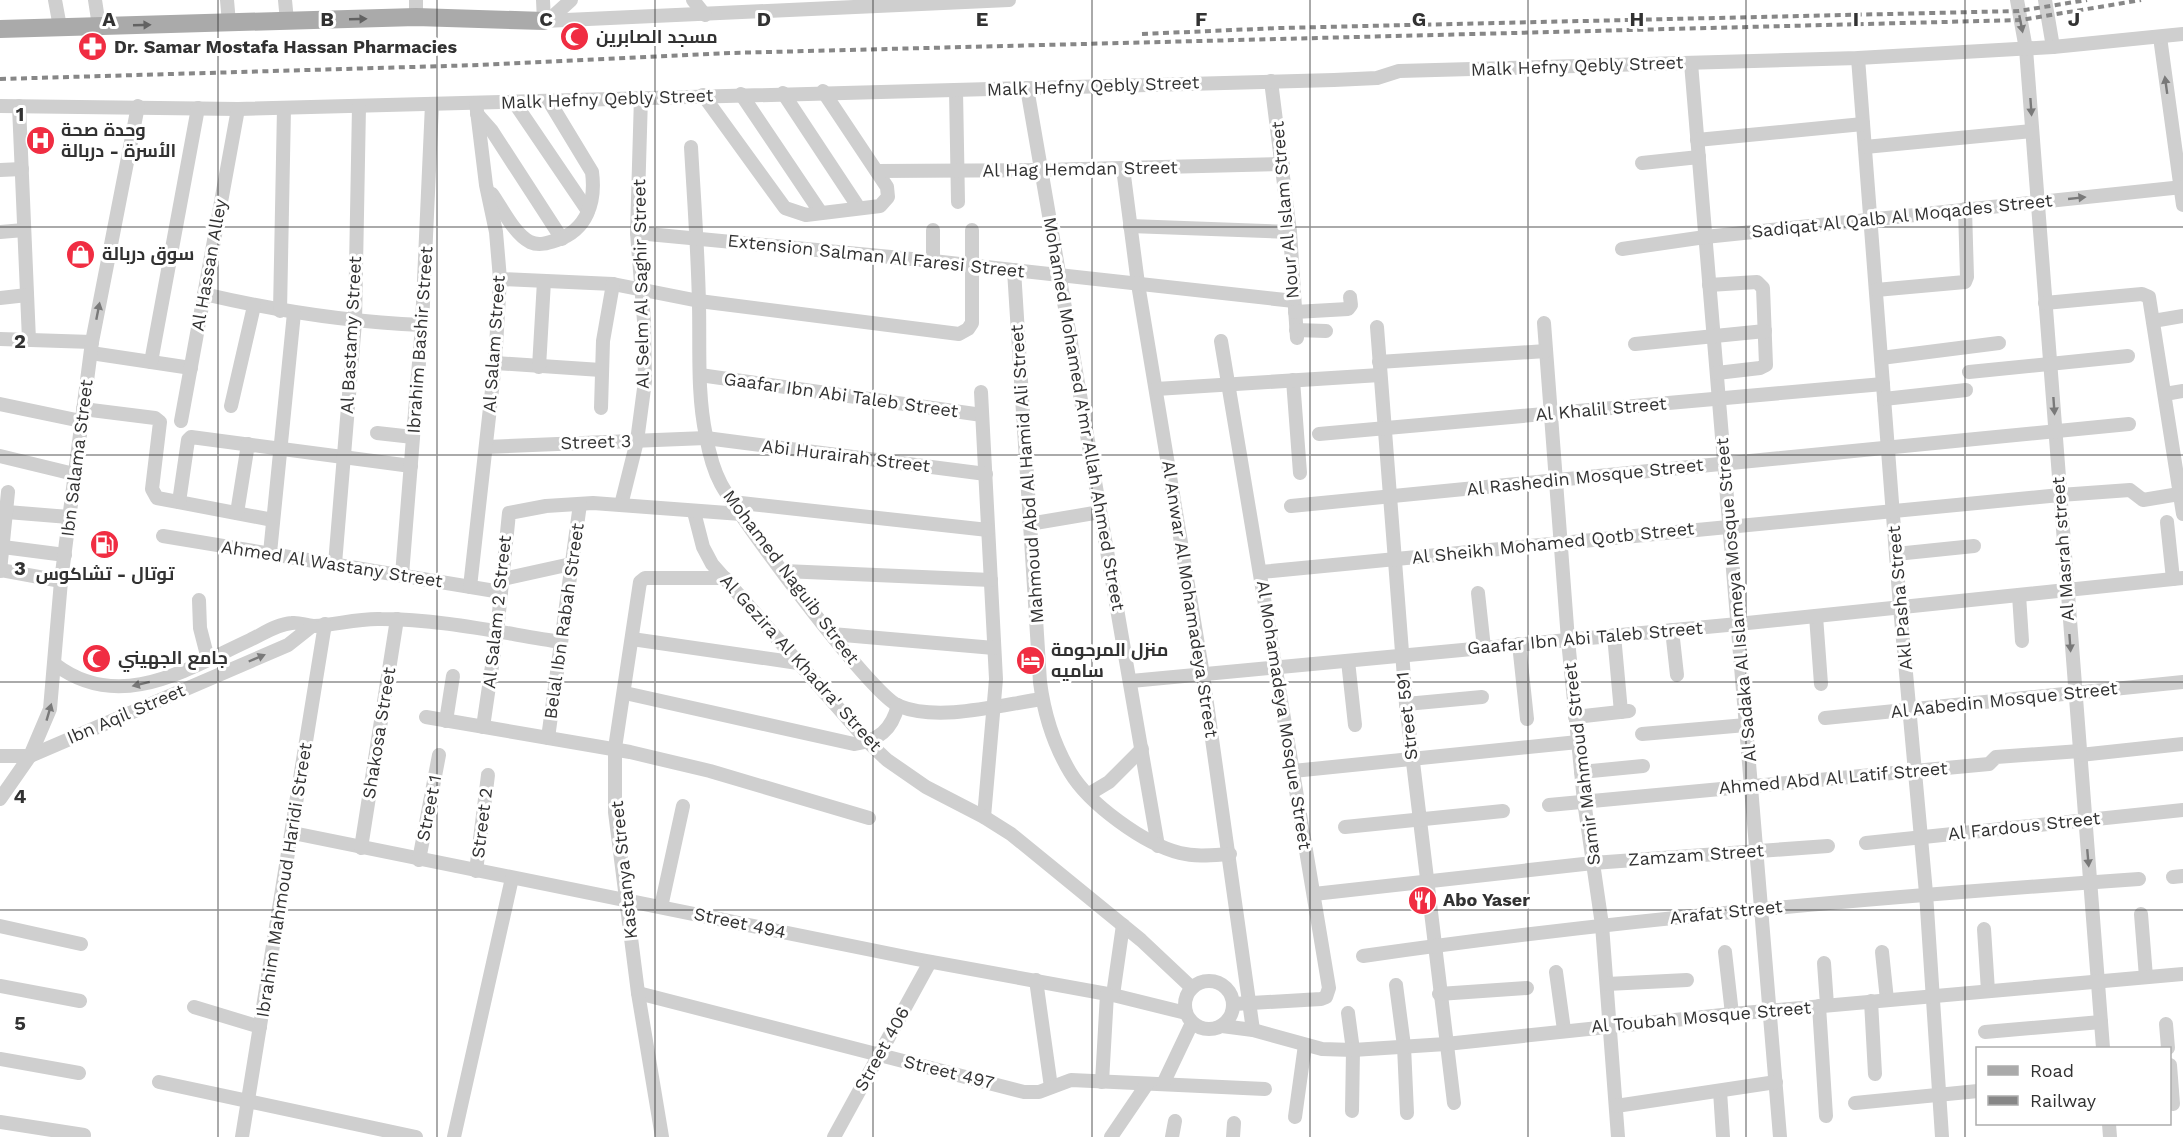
<svg xmlns="http://www.w3.org/2000/svg" width="2183" height="1137" font-family="'Work Sans',Cairo,sans-serif">
  <rect width="100%" height="100%" fill="#fff"/>
  <g fill="none" stroke-linecap="round" stroke-linejoin="round">
    <g stroke="#cfcfcf" stroke-width="14">
      <polyline points="55,0 60,27"/>
      <polyline points="95,0 99,26"/>
      <polyline points="227,0 229,23"/>
      <polyline points="285,0 287,21"/>
      <polyline points="416,0 416,17"/>
      <polyline points="543,0 544,21 1009,0"/>
      <polyline points="693,0 705,15"/>
      <polyline points="2017,0 2026,49 2103,1048"/>
      <polyline points="2045,0 2053,47"/>
      <polyline points="549,20 571,0"/>
      <polyline points="2160,37 2183,205"/>
      <polyline points="1858,58 1900,607 1926,893 1942,1137"/>
      <polyline points="1691,63 1780,1137"/>
      <polyline points="1271,81 1290,232 1297,338"/>
      <polyline points="1027,88 1158,846"/>
      <polyline points="956,90 958,202"/>
      <polyline points="783,93 859,208"/>
      <polyline points="741,94 821,213"/>
      <polyline points="703,95 785,208 806,215 880,206 888,197 887,187 823,91"/>
      <polyline points="514,102 588,211"/>
      <polyline points="0,106 238,109 1334,80 1377,78 1399,71 1858,58 2053,47 2183,34"/>
      <polyline points="19,106 29,340"/>
      <polyline points="477,114 492,131 562,239"/>
      <polyline points="1697,140 1863,124"/>
      <path d="M691 147C694 200 698 252 699 305 700 349 697 394 706 436 709 453 713 469 721 484 739 517 871 695 899 706 939 722 1000 705 1042 699"/>
      <polyline points="1865,147 2032,131"/>
      <polyline points="1642,163 1699,157"/>
      <polyline points="1123,168 1138,284 1203,675 1253,1030"/>
      <polyline points="0,170 22,169"/>
      <polyline points="877,171 1042,170 1283,164"/>
      <path d="M492 194C502 208 514 234 530 242 539 246 548 243 557 240 587 230 596 202 592 172L549 101"/>
      <polyline points="1130,226 1290,232"/>
      <polyline points="0,232 24,230"/>
      <polyline points="637,233 933,261 1294,301"/>
      <polyline points="1622,249 1705,237 2183,187"/>
      <polyline points="933,261 933,230"/>
      <path d="M1014 270 1040 682C1044 713 1054 745 1070 772 1089 804 1144 844 1180 853 1196 857 1213 855 1230 854"/>
      <polyline points="500,279 613,284 699,301 959,334 968,329 972,323 972,230"/>
      <polyline points="1709,285 1757,282 1763,288 1766,365 1760,368 1717,373"/>
      <polyline points="1876,290 1965,282 1967,277 1965,209"/>
      <path d="M204 294C277 311 348 322 422 325"/>
      <polyline points="0,298 27,295"/>
      <polyline points="2045,303 2142,294 2149,297 2183,514"/>
      <polyline points="280,311 284,108"/>
      <polyline points="1295,312 1348,309 1351,305 1350,297"/>
      <polyline points="2153,321 2183,316"/>
      <polyline points="1544,323 1568,640 1584,801 1602,925 1618,1137"/>
      <polyline points="1377,327 1406,704 1454,1103"/>
      <polyline points="1296,330 1326,331"/>
      <polyline points="0,339 92,342"/>
      <polyline points="1221,341 1329,988 1326,997 1321,999 1234,1004"/>
      <polyline points="1635,344 1765,331"/>
      <polyline points="91,353 191,368"/>
      <polyline points="1881,358 1999,343"/>
      <polyline points="151,362 198,108"/>
      <polyline points="1379,362 1546,351"/>
      <polyline points="495,363 601,370"/>
      <polyline points="539,367 544,281"/>
      <polyline points="1969,372 2128,356"/>
      <polyline points="700,375 982,415"/>
      <polyline points="1293,380 1300,473"/>
      <polyline points="1156,389 1380,375"/>
      <polyline points="981,392 996,679 984,817"/>
      <polyline points="2165,394 2183,391"/>
      <polyline points="1884,399 1966,390"/>
      <polyline points="0,404 81,421"/>
      <polyline points="231,406 254,306"/>
      <polyline points="601,408 603,341 613,284"/>
      <polyline points="83,409 155,418 160,422 152,489 157,498 273,520"/>
      <polyline points="181,421 238,109"/>
      <polyline points="377,433 413,437"/>
      <polyline points="1319,434 1883,384"/>
      <polyline points="486,447 706,438 986,474"/>
      <polyline points="0,456 74,474"/>
      <polyline points="179,502 188,440 191,437 411,466"/>
      <polyline points="732,502 988,530"/>
      <polyline points="621,505 637,441 645,381 644,321 637,233 641,97"/>
      <polyline points="1291,506 2129,424"/>
      <polyline points="7,512 69,517"/>
      <polyline points="694,512 703,547 712,564 868,742 887,760 926,787 984,817 1011,834 1141,940 1192,988"/>
      <polyline points="237,513 248,444"/>
      <polyline points="2167,522 2173,579"/>
      <polyline points="1029,524 1100,512"/>
      <polyline points="163,536 501,592"/>
      <polyline points="3,547 65,555"/>
      <polyline points="270,553 294,313"/>
      <polyline points="1896,554 1974,546"/>
      <polyline points="335,564 355,322 359,106"/>
      <polyline points="0,570 61,581"/>
      <polyline points="0,571 8,492"/>
      <polyline points="784,571 991,580"/>
      <polyline points="1261,572 2060,495 2130,490 2143,500 2179,494"/>
      <polyline points="402,575 422,325 432,104"/>
      <polyline points="503,579 571,564"/>
      <polyline points="470,587 495,363 500,279 496,232 486,185 476,103"/>
      <polyline points="1478,593 1484,648"/>
      <polyline points="2019,595 2022,641"/>
      <polyline points="199,600 200,628 208,659"/>
      <polyline points="1816,616 1821,684"/>
      <polyline points="1672,630 1677,675"/>
      <polyline points="832,634 994,648"/>
      <polyline points="1614,635 1621,712"/>
      <polyline points="632,639 798,663"/>
      <polyline points="1519,644 1527,719"/>
      <polyline points="1348,661 1355,725"/>
      <path d="M56 665C120 713 187 669 250 640 263 634 277 624 292 623 300 622 306 626 314 626 336 625 358 618 381 619 441 619 502 633 561 642"/>
      <polyline points="1131,681 1738,624 2183,578"/>
      <path d="M625 693 854 744C878 741 892 730 898 705"/>
      <polyline points="1406,704 1482,697"/>
      <polyline points="426,717 630,752 710,771 869,818"/>
      <polyline points="1575,717 1629,711"/>
      <polyline points="1825,718 2183,682"/>
      <polyline points="446,721 453,676"/>
      <polyline points="483,727 497,632 509,513 546,506 593,503 741,514"/>
      <polyline points="1642,734 1746,725"/>
      <polyline points="548,738 580,504"/>
      <polyline points="2080,755 2183,744"/>
      <polyline points="0,756 30,756 288,645 312,626"/>
      <polyline points="1293,771 1578,742"/>
      <polyline points="1581,772 1643,766"/>
      <polyline points="1089,794 1109,782 1142,749"/>
      <polyline points="0,799 30,756 50,709 61,581 92,342 138,106"/>
      <polyline points="1549,805 1989,764 1996,757 2080,751"/>
      <polyline points="1345,827 1503,811"/>
      <polyline points="293,833 916,959 1113,995 1186,1013"/>
      <polyline points="1866,843 2183,810"/>
      <polyline points="361,848 397,619"/>
      <polyline points="419,860 439,755"/>
      <polyline points="476,871 488,775"/>
      <polyline points="2173,877 2183,876"/>
      <polyline points="1314,894 1593,863 1828,846"/>
      <polyline points="661,907 683,806"/>
      <polyline points="2141,914 2146,977"/>
      <polyline points="0,926 81,944"/>
      <polyline points="1984,929 1988,991"/>
      <polyline points="1725,952 1732,1014"/>
      <polyline points="1882,952 1887,1000"/>
      <path d="M1363 956C1621 919 1879 897 2139 879"/>
      <polyline points="1824,963 1827,1005"/>
      <polyline points="1556,972 1564,1030"/>
      <polyline points="1036,980 1051,1087"/>
      <circle cx="1209" cy="1005" r="24"/>
      <polyline points="1607,984 1687,980"/>
      <polyline points="1396,985 1404,1046 1407,1113"/>
      <polyline points="0,986 80,1001"/>
      <polyline points="638,993 1024,1092 1039,1092 1071,1080 1265,1089"/>
      <polyline points="1439,994 1527,988"/>
      <polyline points="1113,995 1123,925"/>
      <polyline points="1871,1001 1875,1074"/>
      <polyline points="1819,1006 1826,1116"/>
      <polyline points="194,1007 260,1027"/>
      <polyline points="1348,1013 1353,1050 1352,1111"/>
      <polyline points="2166,1024 2168,1048"/>
      <polyline points="1222,1026 1253,1030 1322,1049 1353,1050 1446,1044 1732,1014 2183,974"/>
      <polyline points="1985,1032 2101,1022"/>
      <polyline points="0,1059 79,1073"/>
      <polyline points="2170,1065 2173,1104"/>
      <polyline points="159,1082 416,1137"/>
      <polyline points="1102,1082 1107,994"/>
      <polyline points="1163,1084 1192,1023"/>
      <polyline points="1720,1091 1723,1137"/>
      <polyline points="1855,1103 1978,1091"/>
      <polyline points="1616,1106 1776,1082"/>
      <polyline points="1295,1117 1305,1045"/>
      <polyline points="0,1122 84,1135"/>
      <polyline points="2109,1124 2110,1137"/>
      <polyline points="242,1137 325,624"/>
      <polyline points="454,1137 512,878"/>
      <polyline points="662,1137 638,993 615,812 615,748 640,582 645,578 725,578"/>
      <polyline points="834,1137 930,962"/>
      <polyline points="1111,1137 1147,1084"/>
      <polyline points="1172,1137 1175,1121"/>
      <polyline points="1233,1137 1234,1123"/>
    </g>
    <polyline stroke="#aaa" stroke-width="18" points="0,29 416,17 544,21"/>
    <g stroke="#878787" stroke-width="4" stroke-dasharray="6 4.5" stroke-linecap="butt">
      <polyline points="1142,34 1279,28 2019,11 2087,0"/>
      <polyline points="0,79 480,65 730,53 2021,20 2141,0"/>
    </g>
  </g>
  <defs><path id="oneway-solid" d="M-6-.8H1V-3.2L6.5 0L1 3.2V.8H-6Z" transform="scale(1.5)"/></defs>
  <g fill="#626262">
    <use href="#oneway-solid" transform="translate(358 19) rotate(-2)"/>
    <use href="#oneway-solid" transform="translate(142 25) rotate(-2)"/>
  </g>
  <g fill="#797979">
    <use href="#oneway-solid" transform="translate(2021 24) rotate(79)"/>
    <use href="#oneway-solid" transform="translate(2166 85) rotate(-98)"/>
    <use href="#oneway-solid" transform="translate(2031 107) rotate(86)"/>
    <use href="#oneway-solid" transform="translate(2077 198) rotate(-6)"/>
    <use href="#oneway-solid" transform="translate(98 311) rotate(-79)"/>
    <use href="#oneway-solid" transform="translate(2054 406) rotate(86)"/>
    <use href="#oneway-solid" transform="translate(2070 643) rotate(86)"/>
    <use href="#oneway-solid" transform="translate(257 658) rotate(-23)"/>
    <use href="#oneway-solid" transform="translate(141 684) rotate(166)"/>
    <use href="#oneway-solid" transform="translate(49 712) rotate(-74)"/>
    <use href="#oneway-solid" transform="translate(2088 858) rotate(85)"/>
  </g>
  <path fill="none" stroke="#323232" stroke-width="1.5" stroke-opacity="0.55" d="M218 0V1137M437 0V1137M655 0V1137M873 0V1137M1092 0V1137M1310 0V1137M1528 0V1137M1746 0V1137M1965 0V1137M0 227H2183M0 455H2183M0 682H2183M0 910H2183"/>
  <defs>
    <symbol id="mosque-disc" viewBox="-11 -11 22 22"><circle r="9.5" fill="#f02d42" stroke="#fff"/><path d="M3.5-4.9A6 6 0 1 0 3.5 4.9A5 5 0 1 1 3.5-4.9Z" fill="#fff"/></symbol>
    <symbol id="pharmacy-disc" viewBox="-11 -11 22 22"><circle r="9.5" fill="#f02d42" stroke="#fff"/><path d="M-2-6h4v4h4v4h-4v4h-4v-4h-4v-4h4Z" fill="#fff"/></symbol>
    <symbol id="hospital-disc" viewBox="-11 -11 22 22"><circle r="9.5" fill="#f02d42" stroke="#fff"/><path d="M-5-5h3v3.5h4V-5h3V5h-3V1.5h-4V5h-3Z" fill="#fff"/></symbol>
    <symbol id="shop-disc" viewBox="-11 -11 22 22"><circle r="9.5" fill="#f02d42" stroke="#fff"/><path d="M-5-2.5h2.3a2.7 3.5 0 0 1 5.4 0H5L5.5 6h-11ZM-1.5-2.5h3a1.5 2.3 0 0 0-3 0Z" fill="#fff"/></symbol>
    <symbol id="fuel-disc" viewBox="-11 -11 22 22"><circle r="9.5" fill="#f02d42" stroke="#fff"/><path d="M-5.5-6h7V0h2V4h1.3V-2.5L3-4.5l.8-.8L6-3V5H2.5V1h-1V6h-7ZM-4.2-4.7v3.2H.2V-4.7Z" fill="#fff"/></symbol>
    <symbol id="hotel-disc" viewBox="-11 -11 22 22"><circle r="9.5" fill="#f02d42" stroke="#fff"/><path d="M-6-4.5h1.5V1H6V5H4.5V3h-9V5H-6ZM-4 0a1.8 1.8 0 1 1 3.6 0ZM.5 0V-2.5h3Q6-2.5 6 0Z" fill="#fff"/></symbol>
    <symbol id="restaurant-disc" viewBox="-11 -11 22 22"><circle r="9.5" fill="#f02d42" stroke="#fff"/><path d="M-5-6h1v4h1v-4h1v4h1v-4h1v5L-1.5 .5V6h-2V.5L-5-1ZM5-6V6H3V1.5H1.5Q1.5-4 5-6Z" fill="#fff"/></symbol>
  </defs>
  <g fill-rule="evenodd">
    <use href="#mosque-disc" x="558" y="20" width="33" height="33"/>
    <use href="#pharmacy-disc" x="76" y="30" width="33" height="33"/>
    <use href="#hospital-disc" x="24" y="124" width="33" height="33"/>
    <use href="#shop-disc" x="64" y="238" width="33" height="33"/>
    <use href="#fuel-disc" x="88" y="528" width="33" height="33"/>
    <use href="#mosque-disc" x="80" y="642" width="33" height="33"/>
    <use href="#hotel-disc" x="1014" y="644" width="33" height="33"/>
    <use href="#restaurant-disc" x="1406" y="884" width="33" height="33"/>
  </g>
  <g text-anchor="middle" stroke-width="6" stroke-linejoin="round" paint-order="stroke">
    <g font-size="18" font-weight="bold" fill="#323232" stroke="#fff" text-anchor="start">
      <text x="596" y="43">مسجد الصابرين</text>
      <text x="114" y="53">Dr. Samar Mostafa Hassan Pharmacies</text>
      <text x="61" y="136">وحدة صحة<tspan x="61" dy="21">الأسرة - دربالة</tspan></text>
      <text x="102" y="260">سوق دربالة</text>
      <text x="105" y="580" text-anchor="middle">توتال - تشاكوس</text>
      <text x="1051" y="656">منزل المرحومة<tspan x="1051" dy="21">ساميه</tspan></text>
      <text x="118" y="664">جامع الجهيني</text>
      <text x="1443" y="906">Abo Yaser</text>
    </g>
    <g font-size="18" fill="#323232" stroke="#fff">
      <text transform="translate(1577 66) rotate(-2)" y="6">Malk Hefny Qebly Street</text>
      <text transform="translate(1093 86) rotate(-2)" y="6">Malk Hefny Qebly Street</text>
      <text transform="translate(607 99) rotate(-2)" y="6">Malk Hefny Qebly Street</text>
      <text transform="translate(1080 169) rotate(-1)" y="6">Al Hag Hemdan Street</text>
      <text transform="translate(1285 210) rotate(-95)" y="6">Nour Al Islam Street</text>
      <text transform="translate(1902 216) rotate(-6)" y="6">Sadiqat Al Qalb Al Moqades Street</text>
      <text transform="translate(876 256) rotate(6)" y="6">Extension Salman Al Faresi Street</text>
      <text transform="translate(209 265) rotate(-80)" y="6">Al Hassan Alley</text>
      <text transform="translate(641 284) rotate(-91)" y="6">Al Selm Al Saghir Street</text>
      <text transform="translate(351 335) rotate(-87)" y="6">Al Bastamy Street</text>
      <text transform="translate(420 340) rotate(-86)" y="6">Ibrahim Bashir Street</text>
      <text transform="translate(494 344) rotate(-86)" y="6">Al Salam Street</text>
      <text transform="translate(841 395) rotate(8)" y="6">Gaafar Ibn Abi Taleb Street</text>
      <text transform="translate(1601 409) rotate(-5)" y="6">Al Khalil Street</text>
      <text transform="translate(1084 414) rotate(80)" y="6">Mohamed Mohamed A'mr Allah Ahmed Street</text>
      <text transform="translate(596 442) rotate(-2)" y="6">Street 3</text>
      <text transform="translate(846 456) rotate(7)" y="6">Abi Hurairah Street</text>
      <text transform="translate(77 458) rotate(-83)" y="6">Ibn Salama Street</text>
      <text transform="translate(1027 474) rotate(-94)" y="6">Mahmoud Abd Al Hamid Ali Street</text>
      <text transform="translate(1585 477) rotate(-6)" y="6">Al Rashedin Mosque Street</text>
      <text transform="translate(1553 543) rotate(-6)" y="6">Al Sheikh Mohamed Qotb Street</text>
      <text transform="translate(2063 549) rotate(-94)" y="6">Al Masrah street</text>
      <text transform="translate(332 564) rotate(9)" y="6">Ahmed Al Wastany Street</text>
      <text transform="translate(791 577) rotate(53)" y="6">Mohamed Naguib Street</text>
      <text transform="translate(1900 598) rotate(-95)" y="6">Akl Pasha Street</text>
      <text transform="translate(1190 599) rotate(81)" y="6">Al Anwar Al Mohamadeya Street</text>
      <text transform="translate(1736 600) rotate(-95)" y="6">Al Sadaka Al Islameya Mosque Street</text>
      <text transform="translate(497 612) rotate(-84)" y="6">Al Salam 2 Street</text>
      <text transform="translate(564 621) rotate(-82)" y="6">Belal Ibn Rabah Street</text>
      <text transform="translate(1585 638) rotate(-5)" y="6">Gaafar Ibn Abi Taleb Street</text>
      <text transform="translate(801 663) rotate(48)" y="6">Al Gezira Al Khadra' Street</text>
      <text transform="translate(2004 700) rotate(-6)" y="6">Al Aabedin Mosque Street</text>
      <text transform="translate(126 714) rotate(-23)" y="6">Ibn Aqil Street</text>
      <text transform="translate(1284 715) rotate(81)" y="6">Al Mohamadeya Mosque Street</text>
      <text transform="translate(1407 716) rotate(-96)" y="6">Street 591</text>
      <text transform="translate(379 733) rotate(-81)" y="6">Shakosa Street</text>
      <text transform="translate(1582 764) rotate(-97)" y="6">Samir Mahmoud Street</text>
      <text transform="translate(1833 778) rotate(-5)" y="6">Ahmed Abd Al Latif Street</text>
      <text transform="translate(429 808) rotate(-79)" y="6">Street 1</text>
      <text transform="translate(482 823) rotate(-83)" y="6">Street 2</text>
      <text transform="translate(2024 826) rotate(-6)" y="6">Al Fardous Street</text>
      <text transform="translate(1696 855) rotate(-4)" y="6">Zamzam Street</text>
      <text transform="translate(624 870) rotate(-96)" y="6">Kastanya Street</text>
      <text transform="translate(284 880) rotate(-81)" y="6">Ibrahim Mahmoud Haridi Street</text>
      <text transform="translate(1726 912) rotate(-6)" y="6">Arafat Street</text>
      <text transform="translate(740 923) rotate(12)" y="6">Street 494</text>
      <text transform="translate(1701 1017) rotate(-5)" y="6">Al Toubah Mosque Street</text>
      <text transform="translate(882 1049) rotate(-61)" y="6">Street 406</text>
      <text transform="translate(949 1072) rotate(14)" y="6">Street 497</text>
    </g>
  </g>
  <g font-size="20" text-anchor="middle" font-weight="bold" fill="#323232" stroke="#fff" stroke-width="6" stroke-linejoin="round" paint-order="stroke">
    <text x="109" y="26">A</text>
    <text x="327" y="26">B</text>
    <text x="546" y="26">C</text>
    <text x="764" y="26">D</text>
    <text x="982" y="26">E</text>
    <text x="1201" y="26">F</text>
    <text x="1419" y="26">G</text>
    <text x="1637" y="26">H</text>
    <text x="1856" y="26">I</text>
    <text x="2074" y="26">J</text>
    <text x="20" y="121">1</text>
    <text x="20" y="348">2</text>
    <text x="20" y="575">3</text>
    <text x="20" y="803">4</text>
    <text x="20" y="1030">5</text>
  </g>
  <rect x="1976" y="1047" width="195" height="78" fill="#ffffff" stroke="#adadad" stroke-width="1.5"/>
  <rect x="1988" y="1066" width="30" height="9" fill="#aaaaaa" stroke="#adadad" stroke-width="1.5"/>
  <text x="2030" y="1077" font-size="18" fill="#323232">Road</text>
  <rect x="1988" y="1096" width="30" height="9" fill="#878787" stroke="#adadad" stroke-width="1.5"/>
  <text x="2030" y="1107" font-size="18" fill="#323232">Railway</text>
</svg>
